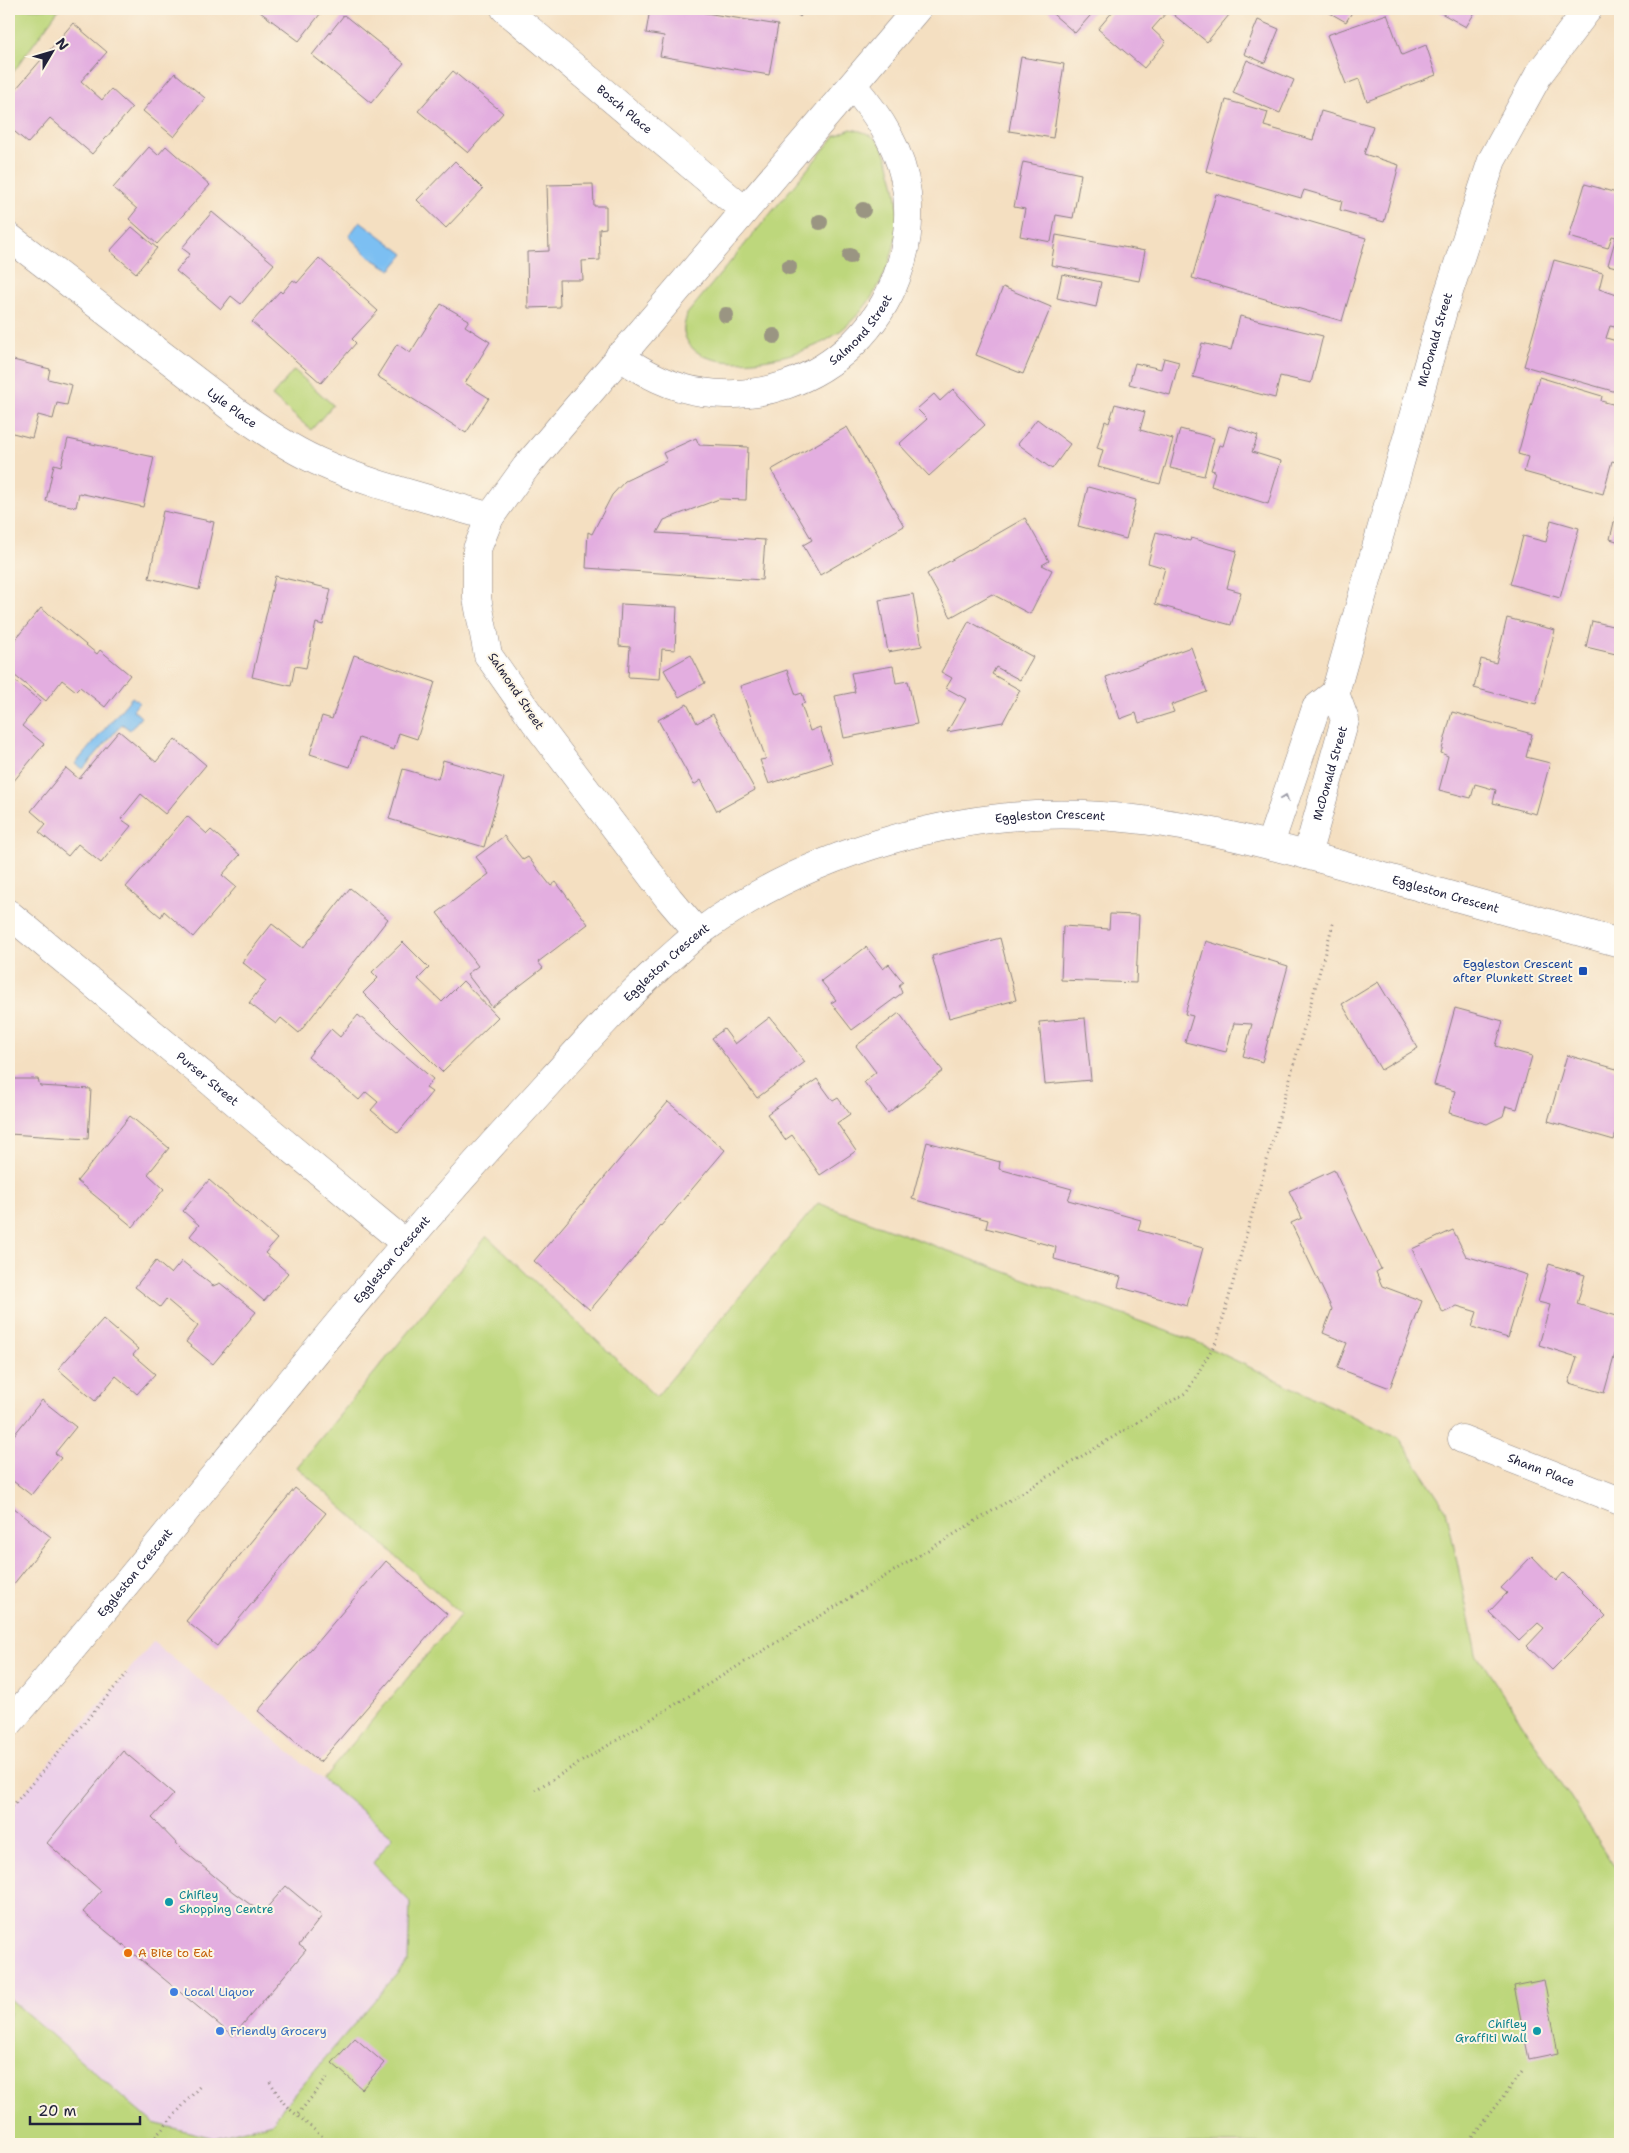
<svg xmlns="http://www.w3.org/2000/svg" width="1629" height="2153" font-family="'Shantell Sans',sans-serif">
  <rect width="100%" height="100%" fill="#fcf5e5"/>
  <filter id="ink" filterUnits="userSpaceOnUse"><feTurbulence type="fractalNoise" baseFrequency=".02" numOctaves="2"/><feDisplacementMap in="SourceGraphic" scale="10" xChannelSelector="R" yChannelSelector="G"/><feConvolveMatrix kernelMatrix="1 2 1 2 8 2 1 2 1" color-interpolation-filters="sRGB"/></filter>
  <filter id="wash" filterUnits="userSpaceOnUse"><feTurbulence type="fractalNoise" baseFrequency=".0096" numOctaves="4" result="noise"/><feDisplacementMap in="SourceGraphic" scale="20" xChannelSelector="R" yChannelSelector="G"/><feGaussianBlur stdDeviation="1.12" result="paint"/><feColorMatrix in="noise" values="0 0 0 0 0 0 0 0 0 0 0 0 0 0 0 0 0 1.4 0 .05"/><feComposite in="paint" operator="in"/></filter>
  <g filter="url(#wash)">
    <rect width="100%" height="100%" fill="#f4dfc1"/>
    <polygon fill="#edd1e9" points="153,1642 394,1837 373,1863 410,1902 408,1961 272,2123 214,2138 153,2123 9,1998 9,1810"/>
    <g fill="#bdd77c" stroke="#707c5c">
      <polygon points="9,9 59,9 9,78"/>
      <path d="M851 129C884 135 885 150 893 179 910 239 880 308 827 340 797 358 694 382 684 332 683 327 686 319 687 314L835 136Z"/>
      <polygon points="294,370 333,405 311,430 272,396"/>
      <polygon points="818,1203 1199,1343 1400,1439 1446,1509 1476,1653 1620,1874 1620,2144 9,2144 9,1998 153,2123 214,2138 272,2123 285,2105 408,1961 410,1902 373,1863 393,1837 323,1779 461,1614 297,1467 487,1236 656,1397"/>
    </g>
    <g fill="#7cbff2" stroke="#4f7096">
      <polygon points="360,221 404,254 391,270 369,257 349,236"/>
      <polygon points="132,697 139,702 133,710 141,717 130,730 122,724 83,769 75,764"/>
    </g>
    <g id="blocks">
      <g fill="#e3aee0">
        <polygon points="256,9 324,9 299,41"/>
        <polygon points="650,9 700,9 700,12 778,25 769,75 660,56 664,36 646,33"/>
        <polygon points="791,9 807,9 800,17"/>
        <polygon points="1047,9 1096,9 1075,33"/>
        <polygon points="1112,9 1163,9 1167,12 1152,29 1166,42 1144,68 1098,29 1114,10"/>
        <polygon points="1171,9 1221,9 1229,15 1207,42 1169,11"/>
        <polygon points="1323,9 1354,9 1346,22"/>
        <polygon points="1434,9 1477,9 1466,27"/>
        <polygon points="1387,14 1402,55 1426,45 1436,75 1367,101 1359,79 1346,84 1327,35"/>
        <polygon points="344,15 404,63 371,103 312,55"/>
        <polygon points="1258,20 1279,29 1265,63 1244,54"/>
        <polygon points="73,23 107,52 81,81 102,100 111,89 132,108 92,154 50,118 28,143 9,127 9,97"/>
        <polygon points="1021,57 1064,64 1053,138 1009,131"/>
        <polygon points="1247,60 1294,80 1280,113 1233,93"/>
        <polygon points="453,71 503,113 468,153 418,111"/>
        <polygon points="175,73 205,98 174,137 143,111"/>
        <polygon points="1226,100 1268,112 1264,126 1313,140 1321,111 1373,126 1364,154 1399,165 1384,222 1340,210 1342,201 1304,190 1301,198 1206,171"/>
        <polygon points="166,146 210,185 157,244 129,219 137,209 113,188 149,147 158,155"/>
        <polygon points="455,161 483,189 446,228 417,200"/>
        <polygon points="1023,162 1081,174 1073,218 1056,215 1051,242 1020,236 1025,209 1014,207"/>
        <polygon points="593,184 594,206 606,206 606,228 599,229 600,260 582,261 583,280 559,280 560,307 528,308 527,252 549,251 547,185"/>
        <polygon points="1585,184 1620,194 1620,268 1608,265 1616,237 1612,236 1608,248 1569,237"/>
        <polygon points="1216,194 1366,238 1342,321 1192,278"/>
        <polygon points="212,212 274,264 241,304 231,296 221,309 176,271 190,254 182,248"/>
        <polygon points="132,227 157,248 136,273 110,251"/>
        <polygon points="1056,235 1145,251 1139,281 1051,265"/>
        <polygon points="319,258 378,311 352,339 356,343 321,383 252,322 280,291 282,293 293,280 297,283"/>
        <polygon points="1554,260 1603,273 1599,289 1620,296 1620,328 1610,326 1606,338 1620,342 1620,393 1524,366"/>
        <polygon points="1062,274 1101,282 1096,307 1057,298"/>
        <polygon points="1003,287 1051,307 1023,374 976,355"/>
        <polygon points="441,304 469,320 465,326 490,342 465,383 489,398 466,433 377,376 397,344 410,353"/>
        <polygon points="1240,316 1323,336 1311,383 1280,376 1275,398 1193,377 1202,343 1231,350"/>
        <polygon points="1164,358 1179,362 1170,395 1129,384 1135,363 1161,369"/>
        <polygon points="9,359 50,369 48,379 72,385 67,405 57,403 53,419 38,415 32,438 9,432"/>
        <polygon points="1539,377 1602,396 1601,401 1620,406 1620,463 1612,461 1603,494 1524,472 1528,457 1518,454"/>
        <polygon points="953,389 985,425 929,476 899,444 927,419 917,409 934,394 940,401"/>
        <polygon points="1115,404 1145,412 1140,430 1173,439 1160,484 1098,467 1103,450 1097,448 1105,421 1109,423"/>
        <polygon points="1037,419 1070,444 1052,469 1018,444"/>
        <polygon points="1229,426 1258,436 1252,452 1281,461 1268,504 1211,486 1215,471 1211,470 1219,445 1223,446"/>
        <polygon points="847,427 904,526 820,575 803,545 812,540 771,470"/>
        <polygon points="1180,429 1214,438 1204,476 1170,468"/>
        <polygon points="696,438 699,445 748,447 746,500 719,499 664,520 657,533 765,540 762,580 586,568 588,532 592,534 612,495 625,481 667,461 663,453"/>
        <polygon points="68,439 154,457 143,507 79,493 76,507 46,501 54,464 61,466"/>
        <polygon points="1088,487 1136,500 1126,539 1078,526"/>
        <polygon points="163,511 214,522 199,590 149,578"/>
        <polygon points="1616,514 1620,515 1620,542 1610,539"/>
        <polygon points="1025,518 1049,561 1042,565 1052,570 1030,614 992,594 951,617 927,574"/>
        <polygon points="1551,520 1579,528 1560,598 1510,584 1523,536 1546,542"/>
        <polygon points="1156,532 1190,541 1191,538 1237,551 1227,588 1241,592 1231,625 1155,604 1165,568 1148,563"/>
        <polygon points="275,576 331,589 323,625 316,623 306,668 295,666 291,686 252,677"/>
        <polygon points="913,594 922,646 888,652 879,600"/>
        <polygon points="621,604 677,607 675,650 662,649 660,679 628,677 630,647 619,646"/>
        <polygon points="41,608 97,654 100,650 130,675 105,707 80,687 76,691 62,680 46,701 9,671 9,647"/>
        <polygon points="1507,618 1555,630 1536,704 1474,688 1481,659 1496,663"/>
        <polygon points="969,621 1033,657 1020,680 996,667 992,674 1020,690 1003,722 947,732 966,699 946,688 952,678 941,672"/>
        <polygon points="1592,621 1620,628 1620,655 1586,647"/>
        <polygon points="1191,647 1207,692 1171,705 1174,712 1139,723 1136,713 1120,719 1106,677"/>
        <polygon points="354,655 435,682 417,739 399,733 394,750 359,738 350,767 310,754 322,716 332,719"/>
        <polygon points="691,655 705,683 679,697 664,670"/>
        <polygon points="893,666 896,683 908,681 917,724 844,738 835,696 855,692 851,673"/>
        <polygon points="787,670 796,695 802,693 805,703 801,704 810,731 820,727 832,763 769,784 760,760 766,759 740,686"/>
        <polygon points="9,676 41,702 22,726 44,744 13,782 9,778"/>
        <polygon points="687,704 697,723 713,714 755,790 717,811 701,780 694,785 658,720"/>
        <polygon points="1452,712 1532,734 1526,757 1550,763 1536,814 1493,803 1496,790 1475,784 1471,798 1439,790 1448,756 1441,753"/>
        <polygon points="119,731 156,762 175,739 206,765 165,814 141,794 121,819 131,826 101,863 78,844 68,856 39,832 46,824 31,811 66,768 79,779"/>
        <polygon points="443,760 504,778 484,847 389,819 403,769 438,779"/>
        <polygon points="187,816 207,834 211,830 240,855 222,875 236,887 193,937 164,911 161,917 126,887"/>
        <polygon points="504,836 523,860 528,857 551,886 556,882 588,924 538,962 543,968 492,1007 467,974 478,966 437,913 489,874 476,857"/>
        <polygon points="350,888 388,919 299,1033 281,1018 276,1024 249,1003 266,981 242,962 272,924 303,948"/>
        <polygon points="1110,914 1139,915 1136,983 1061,980 1063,926 1109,929"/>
        <polygon points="1000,938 1016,1000 949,1018 932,956"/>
        <polygon points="1206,941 1288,966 1262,1062 1243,1056 1252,1024 1234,1023 1226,1052 1185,1042 1193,1016 1185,1014"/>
        <polygon points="403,942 429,968 418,979 442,1002 463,981 498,1017 442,1072 363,993 378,978 372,972"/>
        <polygon points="866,947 883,969 889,964 903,982 899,985 902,993 852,1030 831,1003 836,1000 821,981"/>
        <polygon points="1378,982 1418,1048 1381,1070 1342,1004"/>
        <polygon points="1455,1008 1503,1021 1496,1046 1532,1056 1517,1109 1506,1106 1503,1116 1487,1124 1449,1113 1455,1091 1434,1085"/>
        <polygon points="899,1013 943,1071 888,1113 864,1082 876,1072 856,1046"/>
        <polygon points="358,1015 433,1079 426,1088 432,1092 398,1133 371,1110 378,1102 366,1092 359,1100 308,1057 331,1029 340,1037"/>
        <polygon points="770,1017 805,1062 757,1098 712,1038 724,1029 735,1044"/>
        <polygon points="1085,1018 1091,1080 1045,1084 1039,1022"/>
        <polygon points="1567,1055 1620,1070 1620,1119 1614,1140 1548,1121"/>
        <polygon points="10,1079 38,1079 40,1086 91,1089 88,1139 9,1134"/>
        <polygon points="817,1079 833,1101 838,1098 850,1114 837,1123 856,1151 820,1175 792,1135 785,1140 767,1114"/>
        <polygon points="668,1102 725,1150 590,1310 534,1261"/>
        <polygon points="130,1116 169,1148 148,1174 164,1189 133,1227 77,1181"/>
        <polygon points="927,1142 1000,1162 999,1169 1072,1189 1068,1200 1141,1220 1138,1230 1203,1248 1187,1306 1118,1287 1121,1277 1054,1259 1056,1247 986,1228 988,1220 912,1199"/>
        <polygon points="1334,1170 1381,1269 1376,1272 1382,1286 1422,1301 1390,1388 1337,1368 1347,1343 1323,1333 1332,1309 1291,1223 1302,1218 1289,1191"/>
        <polygon points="209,1180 277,1239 265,1253 288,1273 264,1301 190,1236 199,1225 183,1211"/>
        <polygon points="1453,1230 1466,1256 1527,1275 1508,1338 1472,1327 1477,1312 1457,1306 1443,1313 1412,1249"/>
        <polygon points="156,1261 171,1274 182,1261 213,1286 220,1283 256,1312 213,1364 186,1342 198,1326 166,1299 160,1307 135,1287"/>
        <polygon points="1549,1264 1585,1275 1577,1304 1620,1317 1620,1336 1604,1393 1569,1383 1577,1357 1539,1345 1550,1305 1538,1302"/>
        <polygon points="103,1319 138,1349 133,1355 155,1374 137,1394 116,1376 95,1401 58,1369"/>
        <polygon points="42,1400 76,1427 55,1453 61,1458 31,1495 9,1478 9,1439 10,1440"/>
        <polygon points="295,1488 326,1513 217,1646 186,1621"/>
        <polygon points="9,1504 51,1537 9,1590"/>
        <polygon points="1532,1556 1556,1581 1563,1573 1606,1616 1552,1670 1527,1646 1544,1628 1538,1623 1519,1641 1489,1612 1507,1593 1501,1588"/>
        <polygon points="386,1561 447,1614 320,1762 258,1711"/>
        <polygon points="123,1751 174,1794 152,1818 182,1849 233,1892 262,1913 286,1886 322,1916 299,1945 306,1950 233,2036 83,1912 101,1891 47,1843"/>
        <polygon points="1544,1980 1558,2053 1529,2059 1514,1986"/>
        <polygon points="355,2038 384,2063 362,2089 332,2063"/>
      </g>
    </g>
  </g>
  <g filter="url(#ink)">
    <use href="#blocks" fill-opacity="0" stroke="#8b807e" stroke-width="1"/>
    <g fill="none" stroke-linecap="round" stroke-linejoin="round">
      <defs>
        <g id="minor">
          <path id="s1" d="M505 9 744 210"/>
          <path id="s2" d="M9 237 238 413C264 431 289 448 317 461 372 486 433 499 490 517"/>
          <path id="s3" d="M619 356C644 373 671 388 702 392 820 410 920 310 907 193 902 151 880 117 853 86"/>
          <path id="s4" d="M1270 844 1316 708 1335 693 1444 307 1492 160 1539 74 1588 9"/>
          <path id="s5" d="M1307 855 1345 720 1335 693"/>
          <path id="s6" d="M9 914 405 1243"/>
          <polyline points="698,933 669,899 535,722 488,655 477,598 477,549 490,517 526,467 917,9"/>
          <path id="s7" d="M1462 1439 1620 1501"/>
          <path id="s8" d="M9 1723C179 1527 333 1318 509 1126 559 1072 607 1015 662 965 675 954 687 942 700 932 808 851 966 806 1101 816 1195 822 1286 849 1377 875 1458 898 1539 920 1620 943"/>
        </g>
      </defs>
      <use href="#minor" stroke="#8b807e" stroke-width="29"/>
      <g stroke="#8b807e" stroke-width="3" stroke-dasharray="1 4" stroke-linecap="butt">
        <polyline points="535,1790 1187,1392 1217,1340 1334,920"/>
        <polyline points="9,1810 128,1672"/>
        <polyline points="270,2082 285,2105 331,2144"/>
        <polyline points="298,2114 328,2077"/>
        <polyline points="9,2115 16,2144"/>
        <polyline points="149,2144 200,2086"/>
        <polyline points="319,2144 324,2137"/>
        <polyline points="1466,2144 1522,2072"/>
      </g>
      <use href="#minor" stroke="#fff" stroke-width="28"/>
    </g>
    <g fill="#9a9582">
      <circle cx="863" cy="210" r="8"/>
      <circle cx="820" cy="222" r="8"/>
      <circle cx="850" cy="256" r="8"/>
      <circle cx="789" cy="267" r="8"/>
      <circle cx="726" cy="315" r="8"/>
      <circle cx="774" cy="336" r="8"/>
    </g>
    <defs><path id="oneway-chevron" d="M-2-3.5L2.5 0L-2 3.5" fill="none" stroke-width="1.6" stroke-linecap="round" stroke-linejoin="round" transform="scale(1.25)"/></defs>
    <use stroke="#9c9ca7" href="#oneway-chevron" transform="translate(1285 798) rotate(-71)"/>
  </g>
  <rect fill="#1a4fb4" stroke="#fcf5e5" stroke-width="2" x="1578" y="966" width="10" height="10" rx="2.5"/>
  <g fill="#0f9aa8" stroke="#fcf5e5" stroke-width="2">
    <circle cx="169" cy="1902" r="5"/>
    <circle cx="1537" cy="2031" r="5"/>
  </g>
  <circle fill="#e8710a" stroke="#fcf5e5" stroke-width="2" cx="128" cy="1953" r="5"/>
  <g fill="#3f7fe0" stroke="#fcf5e5" stroke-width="2">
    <circle cx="174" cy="1992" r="5"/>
    <circle cx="220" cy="2031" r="5"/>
  </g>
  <g text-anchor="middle" stroke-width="4" stroke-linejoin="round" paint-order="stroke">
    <g font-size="12" fill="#22223b" stroke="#fcf5e5">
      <text dy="4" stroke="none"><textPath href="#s1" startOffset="156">Bosch Place</textPath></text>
      <text dy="4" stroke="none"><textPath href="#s3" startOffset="271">Salmond Street</textPath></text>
      <text dy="4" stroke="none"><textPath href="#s4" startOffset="535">McDonald Street</textPath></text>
      <text dy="4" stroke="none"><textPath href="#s2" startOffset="281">Lyle Place</textPath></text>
      <text transform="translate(516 691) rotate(56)" y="4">Salmond Street</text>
      <text dy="4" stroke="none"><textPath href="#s5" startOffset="85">McDonald Street</textPath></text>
      <text dy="4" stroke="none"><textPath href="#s8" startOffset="1426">Eggleston Crescent</textPath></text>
      <text dy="4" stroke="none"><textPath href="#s8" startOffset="1831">Eggleston Crescent</textPath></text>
      <text dy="4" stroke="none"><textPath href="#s8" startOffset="1006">Eggleston Crescent</textPath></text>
      <text dy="4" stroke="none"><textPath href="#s6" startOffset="258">Purser Street</textPath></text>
      <text dy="4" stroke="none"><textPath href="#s8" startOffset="601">Eggleston Crescent</textPath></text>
      <text dy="4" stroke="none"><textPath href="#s7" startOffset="85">Shann Place</textPath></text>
      <text dy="4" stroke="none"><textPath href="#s8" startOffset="196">Eggleston Crescent</textPath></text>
    </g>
    <g font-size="12" fill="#164399" stroke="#fcf5e5" text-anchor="end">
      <text x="1573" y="968">Eggleston Crescent<tspan x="1573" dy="14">after Plunkett Street</tspan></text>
    </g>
    <g font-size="12" fill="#0d838f" stroke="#fcf5e5" text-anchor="start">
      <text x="179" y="1899">Chifley<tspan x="179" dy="14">Shopping Centre</tspan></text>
      <text x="1527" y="2028" text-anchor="end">Chifley<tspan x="1527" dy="14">Graffiti Wall</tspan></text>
    </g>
    <g font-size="12" fill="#c56008" stroke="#fcf5e5" text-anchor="start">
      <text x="138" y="1957">A Bite to Eat</text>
    </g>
    <g font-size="12" fill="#366cbe" stroke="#fcf5e5" text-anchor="start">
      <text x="184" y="1996">Local Liquor</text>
      <text x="230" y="2035">Friendly Grocery</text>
    </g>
  </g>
  <rect width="1629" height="2153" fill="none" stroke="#fcf5e5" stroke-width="30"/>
  <g transform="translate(52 52) rotate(52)" stroke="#fcf5e5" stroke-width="4" paint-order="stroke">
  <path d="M0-4L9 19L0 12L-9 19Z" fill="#22223b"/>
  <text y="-8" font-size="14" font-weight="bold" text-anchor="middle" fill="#22223b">N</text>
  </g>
  <path d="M30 2116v8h110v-8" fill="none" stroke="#22223b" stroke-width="2.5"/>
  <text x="38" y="2116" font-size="15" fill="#22223b" stroke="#fcf5e5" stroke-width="4" paint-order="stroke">20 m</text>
</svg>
